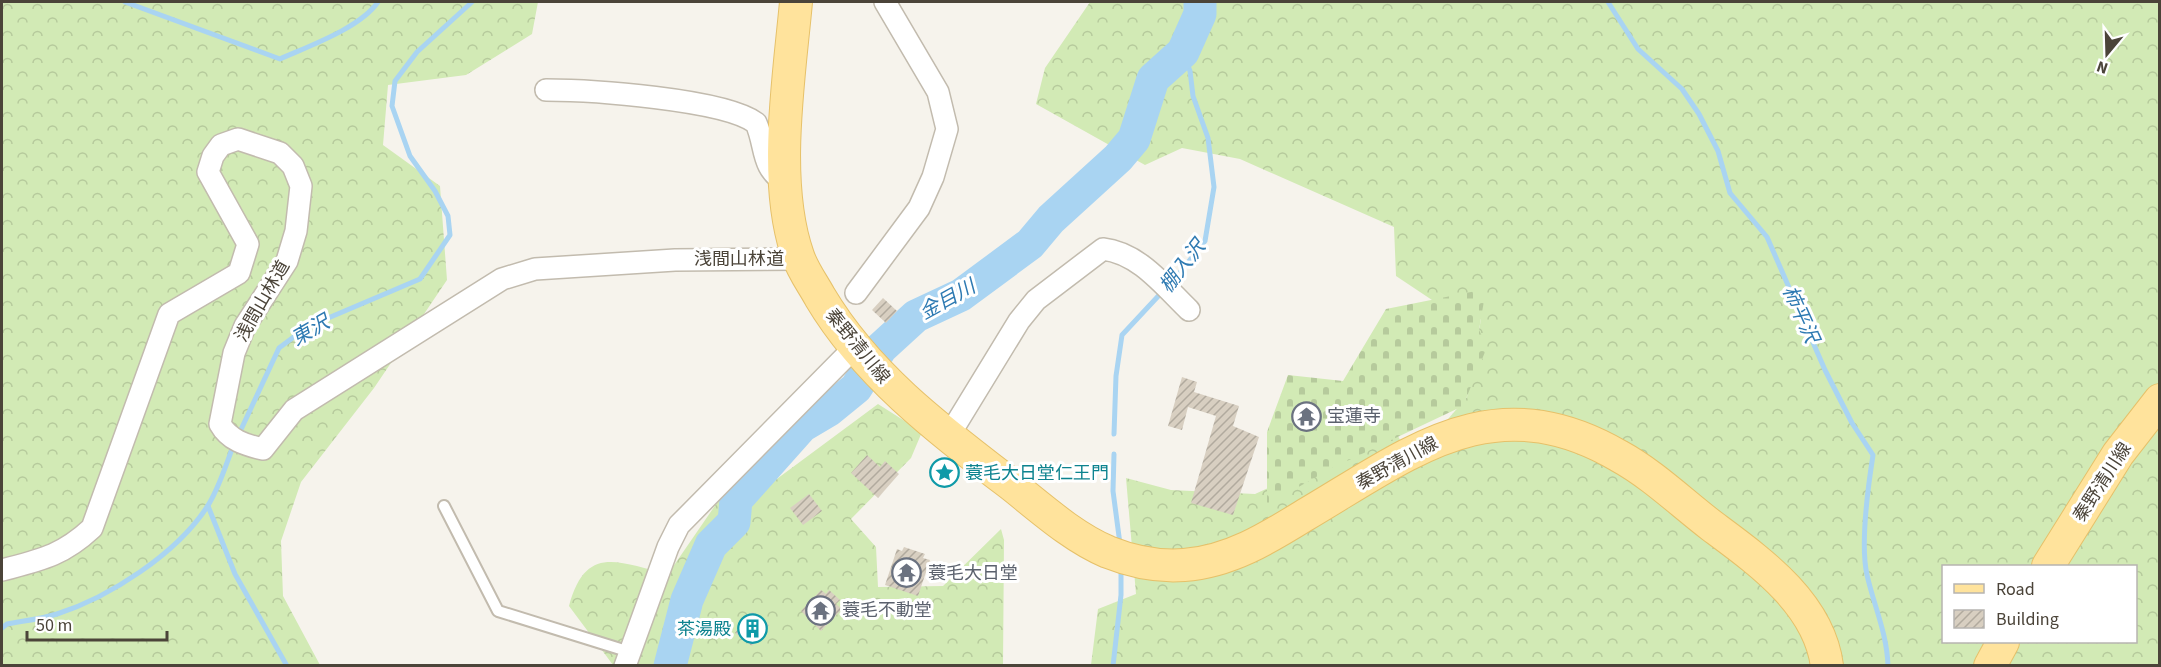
<svg xmlns="http://www.w3.org/2000/svg" width="2161" height="667" font-family="'Source Sans 3','Noto Sans JP',sans-serif">
  <defs>
    <pattern id="forest-crowns" width="20" height="18" patternUnits="userSpaceOnUse" patternTransform="scale(1.5)"><rect width="20" height="18" fill="#d2eab5"/><path d="M2 6a3 3 0 1 1 6 0M12 15a3 3 0 1 1 6 0" fill="none" stroke="#b6ca9c"/></pattern>
    <pattern id="cemetery-stones" width="16" height="16" patternUnits="userSpaceOnUse" patternTransform="scale(1.5)"><rect width="16" height="16" fill="#d2eab5"/><path d="M2 7V4a2 2 0 0 1 4 0v3zM10 15v-3a2 2 0 0 1 4 0v3z" fill="#b6ca9c"/></pattern>
    <pattern id="building-hatch" width="6" height="6" patternUnits="userSpaceOnUse" patternTransform="scale(1.5)"><rect width="6" height="6" fill="#d8cfc1"/><path d="M-1 1l2-2M0 6l6-6M5 7l2-2" fill="none" stroke="#b1aa9e"/></pattern>
  </defs>
  <rect width="100%" height="100%" fill="#f6f3ec"/>
  <g fill="url(#forest-crowns)" fill-rule="evenodd">
    <polygon points="2,2 538,2 532,34 466,75 388,85 383,145 440,186 447,280 374,388 301,482 281,541 283,596 320,665 2,665"/>
    <path d="M1090 2H2159V665H1091L1098 609 1136 594 1126 478 1171 490 1255 494 1333 458 1393 426 1411 462 1467 397 1481 319 1432 300 1396 276 1394 227 1240 159 1182 148 1145 165 1036 104 1045 68ZM1944 566H2136V642H1944Z"/>
    <path d="M878 404 922 432 911 458 851 519 876 547 878 587 943 586 1001 529 1004 540 1003 665H613L569 606C586 543 619 563 668 574L723 494 766 487Z"/>
  </g>
  <polygon fill="url(#cemetery-stones)" points="1486,289 1479,330 1487,347 1463,406 1330,469 1267,505 1267,432 1288,375 1343,381 1386,309"/>
  <g fill="none" stroke-linecap="round" stroke-linejoin="round">
    <g stroke="#a9d4f2" stroke-width="5">
      <path d="M125 2 280 59C309 46 360 28 378 2"/>
      <path d="M1608 2 1638 49 1682 89 1699 114 1718 151 1730 193 1767 237 1825 370 1852 423 1873 455C1868 487 1860 544 1867 575 1874 606 1887 633 1888 666"/>
      <polyline points="1170,285 1205,241 1214,187 1208,138 1193,96 1190,71 1183,52"/>
      <polyline points="1114,434 1116,376 1122,335 1163,291"/>
      <polyline points="238,436 279,348 307,327 420,279 450,235 448,216 435,191 410,156 392,106 395,81 417,52 472,2"/>
      <polyline points="1114,454 1113,491 1120,544"/>
      <polyline points="208,506 235,574 287,666"/>
      <path d="M2 628 7 624C23 621 41 619 57 614 110 597 176 554 207 507 219 489 226 464 234 444"/>
      <polyline points="1113,666 1121,595 1121,569"/>
    </g>
    <polyline stroke="#a9d4f2" stroke-width="33" points="670,666 687,600 711,545 734,522 736,500 802,426 829,410 856,388 881,348 916,316 961,295 1030,244 1051,219 1118,158 1134,139 1153,79 1183,52 1200,14 1200,2"/>
  </g>
  <g fill="url(#building-hatch)">
    <polygon points="883,298 897,311 886,323 872,310"/>
    <polygon points="1182,377 1197,382 1194,392 1239,406 1233,426 1259,437 1233,515 1191,503 1216,416 1188,407 1182,430 1168,426"/>
    <polygon points="867,455 880,467 885,461 899,474 878,498 851,473"/>
    <polygon points="809,494 822,511 803,525 790,508"/>
    <polygon points="904,547 925,554 923,558 930,560 918,596 885,585 897,549 902,551"/>
    <polygon points="821,590 826,594 829,590 840,600 836,604 842,609 821,631 801,611"/>
    <polygon points="752,612 769,625 752,646 735,633"/>
  </g>
  <g fill="none" stroke-linecap="round" stroke-linejoin="round">
    <defs>
      <polyline id="lane" points="444,506 498,611 630,652"/>
      <g id="street">
        <path d="M546 90C589 90 724 99 756 123 767 148 760 167 786 183"/>
        <polyline points="856,293 919,208 933,177 947,129 938,92 885,2"/>
        <path d="M948 437 1019 321 1036 300 1103 249C1139 253 1164 286 1189 310"/>
        <path d="M2 570C40 560 62 556 92 528L169 314 239 273 248 244 208 172 213 156 221 145 238 139 280 153 293 166 301 186 296 231 287 261 245 326 234 353 220 424C229 440 245 445 263 449L294 410 502 279 535 269 675 260 799 259"/>
        <polyline points="625,666 668,547 679,525 855,347"/>
      </g>
      <g id="primary">
        <path d="M796 2C789 79 772 182 798 256 803 271 813 284 820 297 867 376 941 431 1013 486 1043 510 1073 537 1108 552 1133 562 1158 567 1184 565 1229 562 1268 538 1305 515 1412 452 1493 383 1619 456 1652 474 1682 503 1712 526 1759 561 1819 603 1827 666"/>
        <polyline points="2048,566 2118,454 2160,400"/>
        <polyline points="1990,666 2003,642"/>
      </g>
    </defs>
    <use href="#lane" stroke="#c2bbae" stroke-width="14"/>
    <use href="#street" stroke="#c2bbae" stroke-width="24"/>
    <use href="#primary" stroke="#e6c16a" stroke-width="34"/>
    <use href="#lane" stroke="#fff" stroke-width="10"/>
    <use href="#street" stroke="#fff" stroke-width="21"/>
    <use href="#primary" stroke="#ffe39c" stroke-width="32"/>
  </g>
  <defs>
    <symbol id="temple-ring" viewBox="-11 -11 22 22"><circle r="9.5" fill="#fff" stroke="#6b7280" stroke-width="1.5"/><path d="M0-6L5-2H3V0L6.5 2.5H4V6H1.5V3h-3V6H-4V2.5H-6.5L-3 0V-2H-5Z" fill="#6b7280"/></symbol>
    <symbol id="sight-ring" viewBox="-11 -11 22 22"><circle r="9.5" fill="#fff" stroke="#0f9aa8" stroke-width="1.5"/><path d="M0-6L1.8-2.2L6-1.7L2.9 1.2L3.7 5.4L0 3.3L-3.7 5.4L-2.9 1.2L-6-1.7L-1.8-2.2Z" fill="#0f9aa8"/></symbol>
    <symbol id="building-ring" viewBox="-11 -11 22 22"><circle r="9.5" fill="#fff" stroke="#0f9aa8" stroke-width="1.5"/><path d="M-4-6H4V6H1V3H-1V6H-4ZM-2.5-4.3h1.7v1.8h-1.7ZM.8-4.3h1.7v1.8H.8ZM-2.5-1h1.7V.8h-1.7ZM.8-1h1.7V.8H.8Z" fill="#0f9aa8"/></symbol>
  </defs>
  <g fill-rule="evenodd">
    <use href="#temple-ring" x="1290" y="400" width="33" height="33"/>
    <use href="#sight-ring" x="928" y="456" width="33" height="33"/>
    <use href="#temple-ring" x="890" y="556" width="33" height="33"/>
    <use href="#temple-ring" x="804" y="594" width="33" height="33"/>
    <use href="#building-ring" x="736" y="612" width="33" height="33"/>
  </g>
  <g text-anchor="middle" stroke-width="6" stroke-linejoin="round" paint-order="stroke">
    <g font-size="18" fill="#4b4439" stroke="#fff">
      <text x="739" y="265">浅間山林道</text>
      <text transform="translate(262 301) rotate(-60)" y="6">浅間山林道</text>
      <text transform="translate(858 346) rotate(51)" y="6">秦野清川線</text>
      <text transform="translate(1397 463) rotate(-29)" y="6">秦野清川線</text>
      <text transform="translate(2102 482) rotate(-57)" y="6">秦野清川線</text>
    </g>
    <g font-size="18" fill="#5b616d" stroke="#fff" text-anchor="start">
      <text x="1327" y="422">宝蓮寺</text>
      <text x="928" y="579">蓑毛大日堂</text>
      <text x="842" y="616">蓑毛不動堂</text>
    </g>
    <g font-size="18" fill="#0d838f" stroke="#fff" text-anchor="start">
      <text x="965" y="479">蓑毛大日堂仁王門</text>
      <text x="731" y="635" text-anchor="end">茶湯殿</text>
    </g>
    <g font-size="20" font-style="italic" fill="#2e7ab2" stroke="#fff">
      <text transform="translate(1182 266) rotate(-52)" y="7">棚入沢</text>
      <text transform="translate(947 299) rotate(-29)" y="7">金目川</text>
      <text transform="translate(1801 314) rotate(66)" y="7">柿平沢</text>
      <text transform="translate(310 330) rotate(-30)" y="7">東沢</text>
    </g>
  </g>
  <rect width="2161" height="667" fill="none" stroke="#4b4439" stroke-width="6"/>
  <rect x="1942" y="565" width="195" height="78" fill="#ffffff" stroke="#b7b4b0" stroke-width="1.5"/>
  <rect x="1954" y="584" width="30" height="9" fill="#ffe39c" stroke="#b7b4b0" stroke-width="1.5"/>
  <text x="1996" y="595" font-size="18" fill="#4b4439">Road</text>
  <rect x="1954" y="610" width="30" height="18" fill="url(#building-hatch)" stroke="#b7b4b0" stroke-width="1.5"/>
  <text x="1996" y="625" font-size="18" fill="#4b4439">Building</text>
  <g transform="translate(2107 54) rotate(199)" stroke="#ffffff" stroke-width="4.5" paint-order="stroke">
  <path d="M0-4.5L10 22L0 15L-10 22Z" fill="#4b4439"/>
  <text y="-9" font-size="16" font-weight="bold" text-anchor="middle" fill="#4b4439">N</text>
  </g>
  <path d="M27 631v9h140v-9" fill="none" stroke="#4b4439" stroke-width="3"/>
  <text x="36" y="631" font-size="18" fill="#4b4439" stroke="#ffffff" stroke-width="4.5" paint-order="stroke">50 m</text>
</svg>
